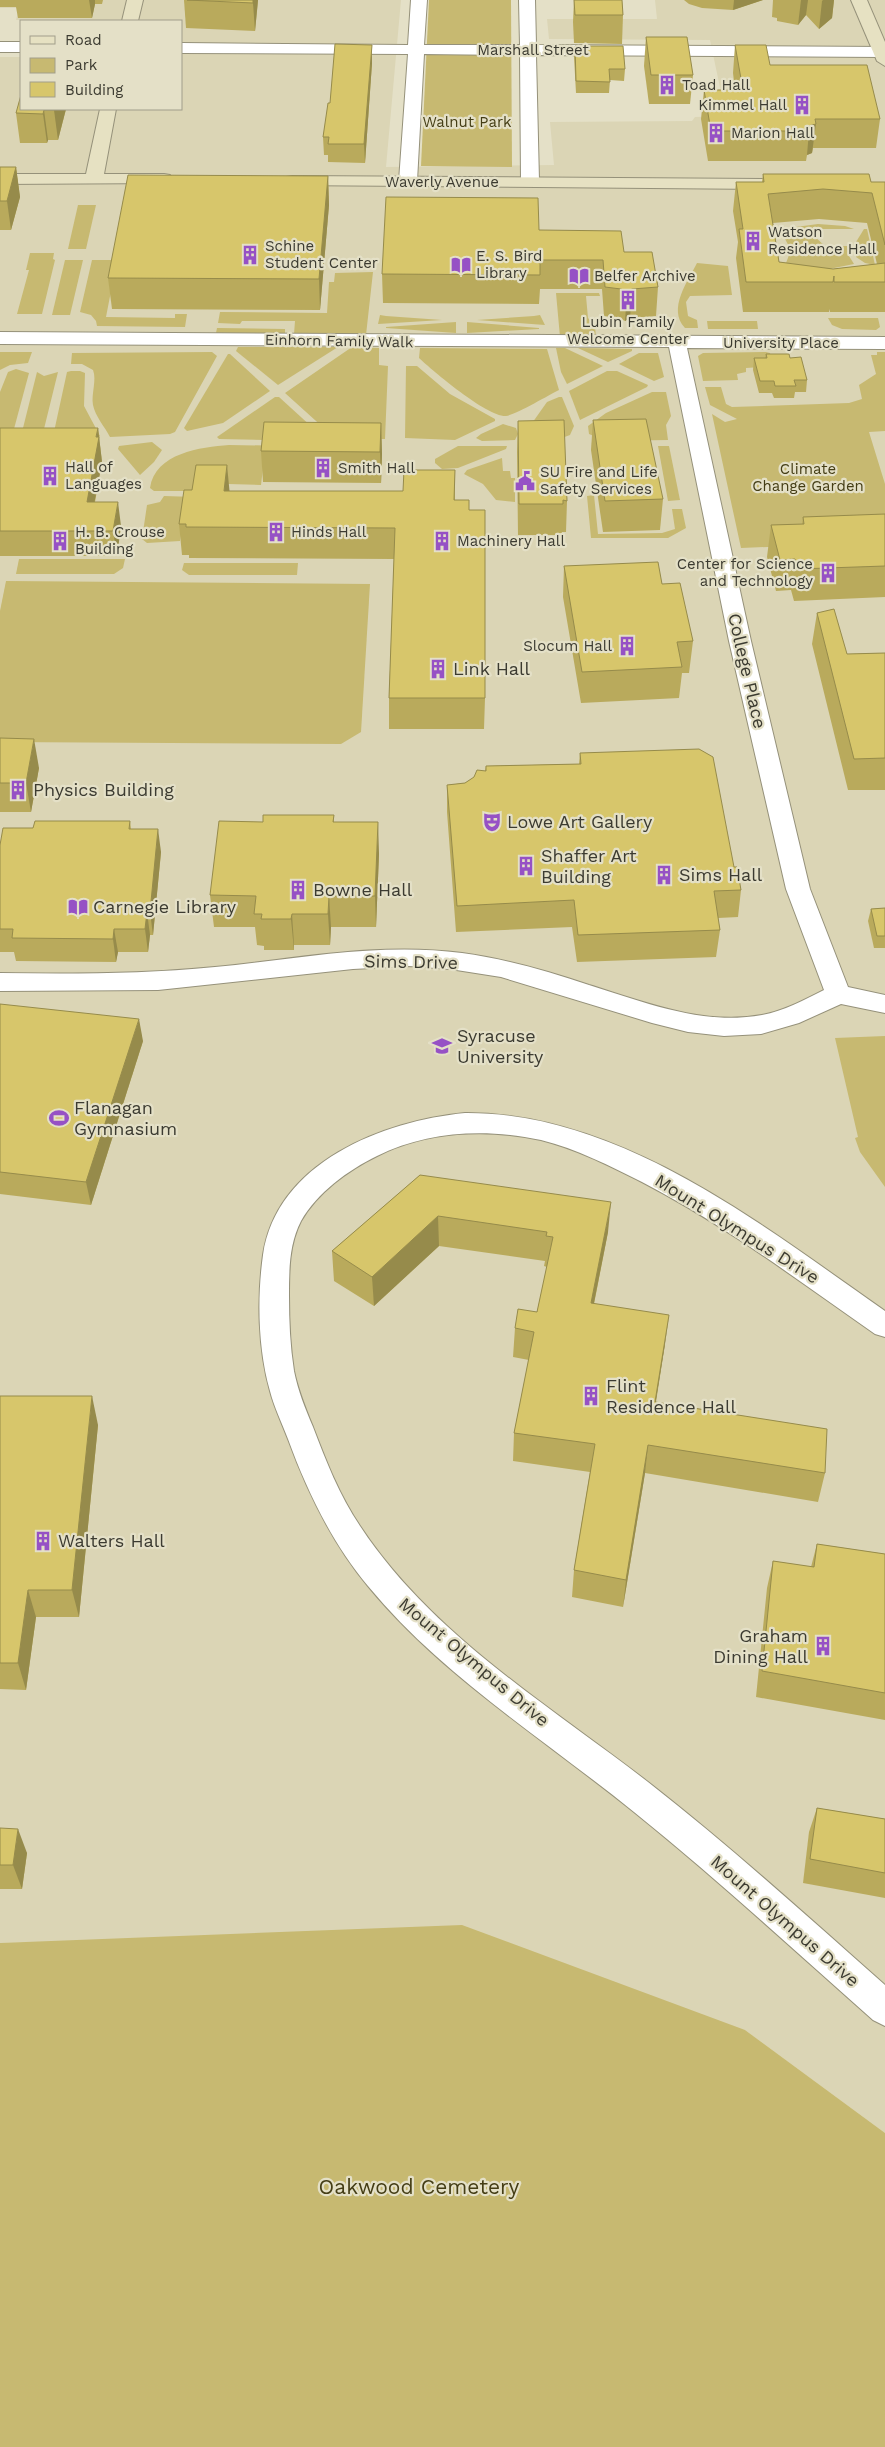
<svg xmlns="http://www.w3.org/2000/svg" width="885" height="2447" font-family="'Work Sans',sans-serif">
  <rect width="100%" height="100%" fill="#e4e0c7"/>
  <polygon fill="#dbd5b5" points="0,0 401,0 386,167 554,165 550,122 692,121 695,117 726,116 710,40 549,39 547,19 657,19 655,0 885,0 885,2133 745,2030 49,1942 0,1943 0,57 21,57 21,109 181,109 181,21 16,20 19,8 0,8"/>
  <g fill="#c7b971">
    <polygon points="429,0 511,0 512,167 421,166"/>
    <polygon points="78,205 96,205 86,249 68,249"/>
    <polygon points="818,224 845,226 854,229 781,229"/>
    <polygon points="864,229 867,229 875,265 865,263 856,257 856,242"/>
    <path d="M796 234C815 232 813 236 825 246H847L849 256 854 264 829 269 788 263H786L791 250 785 239Z"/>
    <polygon points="30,253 54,253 53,259 55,260 42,314 17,314 29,270 26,270"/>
    <polygon points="65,260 83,260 70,315 52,315"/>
    <polygon points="92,260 117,260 106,317 175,318 175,314 187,314 185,327 97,326 96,321 91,315 80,312"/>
    <path d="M697 263 728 266 732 295 690 296 686 302 688 316 697 320 698 328H685C667 309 688 281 697 263Z"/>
    <polygon points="373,272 366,335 294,334 295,321 242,321 240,324 218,323 220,312 327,313 329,282 334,282 335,273"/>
    <polygon points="556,293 599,293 600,296 586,296 588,318 595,326 596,337 560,337"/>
    <polygon points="380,315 386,316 442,320 378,324"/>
    <polygon points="540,315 545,325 477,320 534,316"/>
    <polygon points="828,318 878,318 880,327 876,330 842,329 832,325"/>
    <polygon points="707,321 757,321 758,329 708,329"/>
    <polygon points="456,322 456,333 386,328 386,327"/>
    <polygon points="467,322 539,328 539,329 467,333"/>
    <polygon points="217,328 285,329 285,334 221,334 216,333"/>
    <polygon points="238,347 338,347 278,385 236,351"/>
    <polygon points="352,347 379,348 379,365 388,366 385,439 360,439 326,430 285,393"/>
    <path d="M420 348 547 349 559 390C549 395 515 415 506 416 487 417 433 371 419 358Z"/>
    <polygon points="556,348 565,348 603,366 567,384 561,372"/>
    <polygon points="578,348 632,349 632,351 608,362"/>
    <polygon points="0,352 32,352 28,363 10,365 0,370"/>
    <path d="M212 352 217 356 175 432 170 434 110 437C105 427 95 416 93 405 91 394 97 380 93 370L82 364H71L72 353Z"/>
    <polygon points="766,352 770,353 771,360 761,367 746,368 746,372 737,374 738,380 703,381 698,356 703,353"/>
    <polygon points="877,352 885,352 885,431 869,432 885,484 885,542 741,548 712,414 725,422 737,419 710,405 705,387 721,387 726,404 732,407 849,403 862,399 859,385 876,374 871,355 877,355"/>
    <polygon points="639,353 658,353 664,377 654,381 619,364"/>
    <polygon points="228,354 230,354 270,391 223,423 187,431 184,428"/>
    <polygon points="406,366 417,366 450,394 495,419 495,421 455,440 405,438"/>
    <polygon points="16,369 29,373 11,440 0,440 0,392 8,372"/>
    <polygon points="71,371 80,371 85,373 84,406 100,436 98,439 52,441 67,372"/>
    <polygon points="607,371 617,371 648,385 647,387 580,420 569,391"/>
    <polygon points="37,372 44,376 58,372 42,437 21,436"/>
    <polygon points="652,392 666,392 671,416 666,425 668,440 606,441 589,434 588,426 606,413"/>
    <polygon points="275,397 279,397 313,428 306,441 219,439 217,437"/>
    <polygon points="559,397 562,397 574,426 570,435 559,439 530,426 547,402"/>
    <polygon points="503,424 516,428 518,434 515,440 482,441 476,438 481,434"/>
    <polygon points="152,442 162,450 154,462 140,475 118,449 119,446"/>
    <path d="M229 445 298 446 265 451 261 485 228 484 227 491H154L150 488C155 453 201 447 229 445Z"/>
    <polygon points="458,446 507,446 506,449 458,468 442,469 435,463 435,459"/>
    <polygon points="658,446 669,446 680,500 668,501"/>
    <polygon points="502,458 503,471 510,471 511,478 515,478 515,502 496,500 483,484 464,474 467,470"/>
    <polygon points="594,495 598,534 662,533 675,529 672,509 682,509 686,528 668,538 591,538 587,496"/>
    <polygon points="164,496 195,497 182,523 180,541 147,543 142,539 147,505 160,502"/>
    <polygon points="19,559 125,559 123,568 114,574 16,574"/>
    <polygon points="184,563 298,563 297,575 189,575 182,570"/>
    <polygon points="6,581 370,584 361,732 341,744 0,742 0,611"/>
    <polygon points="885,1036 885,1187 860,1152 855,1138 858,1137 835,1038"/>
    <polygon points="462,1925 745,2030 885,2133 885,2447 0,2447 0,1943"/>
  </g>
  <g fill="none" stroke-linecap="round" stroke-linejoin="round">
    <defs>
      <g id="street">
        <polygon points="411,0 427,0 424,45 520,45 519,0 535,0 536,45 885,47 885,57 536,55 539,181 536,185 524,185 521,181 520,55 424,54 417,181 414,185 402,185 399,181 408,54 181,53 181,43 408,45"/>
        <rect x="0" y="42" width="21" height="10"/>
        <path d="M0 332 885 337V349L687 348 751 641 810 889 848 987 885 995V1013L841 1004 799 1023 761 1034 724 1036 688 1032 652 1023 501 977 450 969 409 966 353 969 158 990 0 991V973C72 974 143 974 215 967 297 959 379 942 462 953 506 959 548 971 589 985 644 1002 703 1026 762 1015 784 1011 804 1000 824 990L786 889 729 641 669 347 0 344Z"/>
        <path d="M465 1113C621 1112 763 1226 885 1311V1337L875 1334C799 1281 725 1225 642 1182 610 1166 577 1149 541 1140 486 1128 427 1131 377 1156 348 1170 317 1193 301 1221 289 1244 289 1271 289 1296 289 1321 290 1346 294 1371 298 1391 305 1408 313 1427 326 1461 339 1495 360 1526 431 1634 547 1704 648 1782 730 1846 807 1916 885 1985V2026L873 2020C794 1950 716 1878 634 1812 544 1739 442 1676 368 1586 332 1543 307 1491 288 1439 282 1423 274 1407 270 1391 258 1349 257 1298 263 1255 277 1162 383 1121 465 1113Z"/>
      </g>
      <g id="secondary">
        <polygon points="127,0 143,0 138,21 122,21"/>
        <polygon points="851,0 867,0 885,42 885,66 877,61"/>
        <polygon points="100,109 116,109 104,174 164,174 170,175 173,179 170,183 0,184 0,174 86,174"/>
        <polygon points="292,176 774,179 780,180 783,184 780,188 774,189 286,185 283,181 286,177"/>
      </g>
    </defs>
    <use href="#street" stroke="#95917a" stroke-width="2"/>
    <use href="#secondary" stroke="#95917a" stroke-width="2"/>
    <use href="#street" fill="#fff" fill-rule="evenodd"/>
    <use href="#secondary" fill="#e6e1c2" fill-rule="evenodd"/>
  </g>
  <g fill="#b9aa5c" fill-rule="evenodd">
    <polygon points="0,0 103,0 102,4 95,4 92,18 18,18 16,7 0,7"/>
    <polygon points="184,0 258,0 255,31 186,28"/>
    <polygon points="574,0 622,0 623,15 622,44 574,43 573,22"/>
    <polygon points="684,0 763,0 733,10 702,8 689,4"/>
    <polygon points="773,0 834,0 832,18 819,29 806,15 798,25 777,21 777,18 772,17"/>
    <polygon points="646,37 693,75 690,104 649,104 644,66"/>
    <polygon points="735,45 770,65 880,119 876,148 813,148 812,153 807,155 806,161 708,161 701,119 704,90 735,90 733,73"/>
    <polygon points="575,46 625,69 624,81 610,80 609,93 576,93 574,57"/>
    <polygon points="372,63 365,163 328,162 328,155 324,155 323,137 330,103"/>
    <polygon points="21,109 66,109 58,140 48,140 47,143 20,143 16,113"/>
    <polygon points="0,167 16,167 20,197 11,230 0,230"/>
    <path d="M763 174 871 182H885V312H830V309L829 312H743L736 258 738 242 733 211 736 182H762ZM819 219 867 223 877 264 833 269 779 262 773 223Z"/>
    <polygon points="328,176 329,205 320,310 112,309 108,278"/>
    <polygon points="539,230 624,252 658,287 656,316 630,318 625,321 619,318 604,316 602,289 540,289 539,304 383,303 382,274"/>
    <polygon points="766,354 790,358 807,380 806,392 795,392 794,398 774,398 772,393 759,393 753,370 754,358 765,358"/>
    <polygon points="593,420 663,499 660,530 603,532 591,450"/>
    <polygon points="518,421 567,501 566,532 562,532 562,535 518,535 517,452"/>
    <polygon points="381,423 382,454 381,483 263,482 261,451"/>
    <polygon points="0,428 98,428 102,462 95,502 121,526 117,556 0,556"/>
    <polygon points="455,470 455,500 469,510 485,698 484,729 389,729 389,698 394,559 189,558 189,555 182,555 179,524 229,491 403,491"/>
    <polygon points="885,514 885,597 794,601 791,590 776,591 767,557 771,525 802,524 803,517"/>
    <polygon points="564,566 662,584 693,641 689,673 682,673 679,698 581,703 563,597"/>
    <polygon points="817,613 847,654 885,653 885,790 848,790 812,644"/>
    <polygon points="0,738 39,768 31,812 0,812"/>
    <polygon points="580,753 734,867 741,890 738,917 718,918 720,930 716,957 577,962 572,927 456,932 447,812 447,785 465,783 485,771 486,766 579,764"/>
    <polygon points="334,815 334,822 379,854 376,927 331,927 330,945 294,945 294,950 264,950 264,946 257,945 255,927 214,927 210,895 263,822"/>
    <polygon points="130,821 131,829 161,852 153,935 150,935 148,952 118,952 116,962 16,961 14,952 0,952 0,845 33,828"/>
    <polygon points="885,908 885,948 874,948 868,921 871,909"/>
    <polygon points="0,1004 143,1041 91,1205 0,1194"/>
    <polygon points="420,1175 608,1232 594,1304 665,1344 656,1402 825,1473 818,1502 645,1473 623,1607 572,1597 574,1570 590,1472 513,1461 514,1433 529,1360 513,1357 515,1328 537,1312 547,1267 544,1266 545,1261 439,1246 374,1306 334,1281 332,1251"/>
    <polygon points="0,1396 98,1425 79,1617 36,1617 26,1690 0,1689"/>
    <polygon points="817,1544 885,1554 885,1720 756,1697 767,1588 773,1561 811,1567"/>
    <polygon points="817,1808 885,1819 885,1898 803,1883 809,1832"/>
    <polygon points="0,1828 27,1853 22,1889 0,1889"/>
  </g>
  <g fill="#968b4b">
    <polygon points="89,0 95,0 95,4 92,18"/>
    <polygon points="253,0 258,0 255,31 253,3"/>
    <polygon points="734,0 763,0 733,10"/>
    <polygon points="801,0 808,0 806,15 798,25"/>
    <polygon points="823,0 834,0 832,18 819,29 822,1"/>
    <polygon points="372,45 372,63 365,163 364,144"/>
    <polygon points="54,109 66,109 58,140 54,110"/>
    <polygon points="44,110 48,140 47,143 43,114"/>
    <polygon points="816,124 812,153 807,155 809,131 808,126"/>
    <polygon points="16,167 20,197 11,230 7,201"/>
    <polygon points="328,176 329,205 320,310 319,279"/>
    <polygon points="632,289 630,318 625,321 627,292"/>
    <polygon points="381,423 382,454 381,483 380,452"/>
    <polygon points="98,428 102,462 90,526 87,502"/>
    <polygon points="227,465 230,496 224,491"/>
    <polygon points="118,502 121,526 117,556 113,531"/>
    <polygon points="34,739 39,768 31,812 26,783"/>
    <polygon points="378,822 379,854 376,927 375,896"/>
    <polygon points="158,829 161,852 153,935 150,912"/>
    <polygon points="329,896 331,927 330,945 328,914"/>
    <polygon points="147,912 150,935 148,952 145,929"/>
    <polygon points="292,914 294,945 294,950 291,919"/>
    <polygon points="114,929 118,952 116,962 113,939"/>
    <polygon points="139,1019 143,1041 91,1205 86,1182"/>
    <polygon points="611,1202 608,1232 588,1333 591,1303"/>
    <polygon points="438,1216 439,1246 374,1306 372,1277"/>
    <polygon points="669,1315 665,1344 651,1431 655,1402"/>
    <polygon points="92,1396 98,1425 79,1617 72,1590"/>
    <polygon points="648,1445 645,1473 623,1607 626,1580"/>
    <polygon points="28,1590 36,1617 26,1690 18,1663"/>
    <polygon points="18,1829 27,1853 22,1889 13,1865"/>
  </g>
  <g fill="#d7c66b" stroke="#968b4b">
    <polygon points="187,0 253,0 253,3"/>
    <polygon points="574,0 622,0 623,15 575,15"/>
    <polygon points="646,37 687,37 693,75 651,75"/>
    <polygon points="335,44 372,45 364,144 328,144 329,137 323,137 328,103 330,103"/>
    <polygon points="735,45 766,45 770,65 867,65 880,119 815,119 816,124 808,126 809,131 711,131 704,90 743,90"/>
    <polygon points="575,46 623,46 625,69 609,69 610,82 576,81"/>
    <polygon points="21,95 21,109 54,109 54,110 44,110 43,114 16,113"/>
    <polygon points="0,167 16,167 7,201 0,201"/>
    <polygon points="763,174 869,174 871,182 885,182 885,245 872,193 823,189 768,194 779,262 833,269 885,263 885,282 834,282 834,276 833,282 746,282 739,229 743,229 736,182 764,182"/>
    <polygon points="128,175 328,176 319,279 108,278"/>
    <polygon points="386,197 538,198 539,230 621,231 624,252 652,252 658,287 632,289 627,292 621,289 605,287 603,260 540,260 540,275 382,274"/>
    <polygon points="766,354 789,354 790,358 801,357 807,380 794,380 796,386 775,386 774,381 760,381 754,358 767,358"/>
    <polygon points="646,419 663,499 605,501 593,420"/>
    <polygon points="564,420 567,501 563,500 563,504 519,504 518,421"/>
    <polygon points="264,422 381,423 380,452 261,451"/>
    <polygon points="0,428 98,428 96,437 99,437 87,502 118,502 113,531 0,531"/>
    <polygon points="196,465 227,465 224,491 403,491 404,470 455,470 454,500 469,500 469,510 485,510 485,698 389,698 395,528 186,527 186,524 179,524 184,490 192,490"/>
    <polygon points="885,514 885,566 798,569 795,559 780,560 771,525 804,524 803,517"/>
    <polygon points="658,562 662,584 680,583 693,641 677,642 682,667 582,672 564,566"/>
    <polygon points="834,609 847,654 885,653 885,758 854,759 817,613"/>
    <polygon points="0,738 34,739 26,783 0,783"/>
    <polygon points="699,749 713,757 734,867 737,867 741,890 714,891 720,930 578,935 574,900 457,906 447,785 465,783 474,777 477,770 486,771 486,766 581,764 580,753"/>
    <polygon points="263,815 334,815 333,822 378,822 375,896 329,896 328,914 292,914 291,919 261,919 262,914 254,914 256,896 210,895 219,821 263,822"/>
    <polygon points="35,821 130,821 129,829 158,829 150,912 147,912 145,929 114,929 113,939 12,938 13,929 0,929 0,845 3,828 33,828"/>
    <polygon points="885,908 885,936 877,936 871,909"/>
    <polygon points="0,1004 139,1019 86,1182 0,1172"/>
    <polygon points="420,1175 611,1202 591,1303 669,1315 655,1402 827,1429 825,1473 648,1445 626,1580 574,1570 595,1444 514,1433 534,1332 515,1328 518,1309 537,1312 553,1237 546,1236 547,1232 438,1216 372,1277 332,1251"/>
    <polygon points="0,1396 92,1396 72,1590 28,1590 18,1663 0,1663"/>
    <polygon points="817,1544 885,1554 885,1693 762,1671 773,1561 814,1567"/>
    <polygon points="817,1808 885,1819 885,1873 810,1859"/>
    <polygon points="0,1828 18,1829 13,1865 0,1865"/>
  </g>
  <defs>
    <symbol id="building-bare" viewBox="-9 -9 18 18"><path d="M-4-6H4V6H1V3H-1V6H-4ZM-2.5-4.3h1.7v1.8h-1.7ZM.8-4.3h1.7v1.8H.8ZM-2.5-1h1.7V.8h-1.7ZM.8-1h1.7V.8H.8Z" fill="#9651c5" stroke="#e4e0c7" stroke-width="2.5" paint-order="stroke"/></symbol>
    <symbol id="library-bare" viewBox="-9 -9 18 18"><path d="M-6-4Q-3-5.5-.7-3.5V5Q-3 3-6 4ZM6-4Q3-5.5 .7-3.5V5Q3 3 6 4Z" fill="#9651c5" stroke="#e4e0c7" stroke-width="2.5" paint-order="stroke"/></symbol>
    <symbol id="civic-bare" viewBox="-9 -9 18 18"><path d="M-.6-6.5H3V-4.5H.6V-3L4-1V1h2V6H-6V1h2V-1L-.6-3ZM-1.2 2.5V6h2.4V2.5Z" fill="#9651c5" stroke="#e4e0c7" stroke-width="2.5" paint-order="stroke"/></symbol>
    <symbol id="theatre-bare" viewBox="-9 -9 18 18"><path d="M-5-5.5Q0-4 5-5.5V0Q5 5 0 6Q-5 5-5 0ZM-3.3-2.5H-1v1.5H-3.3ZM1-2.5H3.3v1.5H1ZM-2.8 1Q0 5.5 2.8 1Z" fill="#9651c5" stroke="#e4e0c7" stroke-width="2.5" paint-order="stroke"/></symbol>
    <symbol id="university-bare" viewBox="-9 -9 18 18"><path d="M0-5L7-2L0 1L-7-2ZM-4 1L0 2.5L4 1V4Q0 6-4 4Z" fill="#9651c5" stroke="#e4e0c7" stroke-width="2.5" paint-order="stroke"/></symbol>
    <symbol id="stadium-bare" viewBox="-9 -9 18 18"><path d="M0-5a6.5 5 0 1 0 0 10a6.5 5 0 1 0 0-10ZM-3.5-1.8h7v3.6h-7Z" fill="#9651c5" stroke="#e4e0c7" stroke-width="2.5" paint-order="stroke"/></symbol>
  </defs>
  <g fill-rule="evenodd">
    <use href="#building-bare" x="653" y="71" width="28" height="28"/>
    <use href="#building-bare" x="788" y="91" width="28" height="28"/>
    <use href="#building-bare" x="702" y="119" width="28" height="28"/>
    <use href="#building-bare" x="739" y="227" width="28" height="28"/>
    <use href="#building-bare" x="236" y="241" width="28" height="28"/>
    <use href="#library-bare" x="447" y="251" width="28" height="28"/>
    <use href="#library-bare" x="565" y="262" width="28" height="28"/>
    <use href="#building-bare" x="614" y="286" width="28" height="28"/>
    <use href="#building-bare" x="309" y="454" width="28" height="28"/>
    <use href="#building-bare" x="36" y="462" width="28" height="28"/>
    <use href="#civic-bare" x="511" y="467" width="28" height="28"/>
    <use href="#building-bare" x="262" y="518" width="28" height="28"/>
    <use href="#building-bare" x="46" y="527" width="28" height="28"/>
    <use href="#building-bare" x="428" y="527" width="28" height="28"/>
    <use href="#building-bare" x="814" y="559" width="28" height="28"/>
    <use href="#building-bare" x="613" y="632" width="28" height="28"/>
    <use href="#building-bare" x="424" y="655" width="28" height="28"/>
    <use href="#building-bare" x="4" y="776" width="28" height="28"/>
    <use href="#theatre-bare" x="478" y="808" width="28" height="28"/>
    <use href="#building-bare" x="512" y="852" width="28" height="28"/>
    <use href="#building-bare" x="650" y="861" width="28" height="28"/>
    <use href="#building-bare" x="284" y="876" width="28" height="28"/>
    <use href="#library-bare" x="64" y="893" width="28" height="28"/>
    <use href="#university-bare" x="428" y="1032" width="28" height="28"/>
    <use href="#stadium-bare" x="45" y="1104" width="28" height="28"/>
    <use href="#building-bare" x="577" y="1382" width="28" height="28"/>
    <use href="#building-bare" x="29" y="1527" width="28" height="28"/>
    <use href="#building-bare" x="809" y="1632" width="28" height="28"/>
  </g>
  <g text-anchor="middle" stroke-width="4.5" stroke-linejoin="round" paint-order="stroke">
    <g font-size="15" fill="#3c3b31" stroke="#e4e0c7">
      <text x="533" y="55">Marshall Street</text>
      <text x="442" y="187">Waverly Avenue</text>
      <text transform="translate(339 341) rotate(1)" y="5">Einhorn Family Walk</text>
      <text x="781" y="348">University Place</text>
    </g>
    <g font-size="15" fill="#3c3b31" stroke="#e4e0c7" text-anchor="start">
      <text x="682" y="90">Toad Hall</text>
      <text x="787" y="110" text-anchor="end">Kimmel Hall</text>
      <text x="731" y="138">Marion Hall</text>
      <text x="768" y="237">Watson<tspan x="768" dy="17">Residence Hall</tspan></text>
      <text x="265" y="251">Schine<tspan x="265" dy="17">Student Center</tspan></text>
      <text x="476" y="261">E. S. Bird<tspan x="476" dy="17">Library</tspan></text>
      <text x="594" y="281">Belfer Archive</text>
      <text x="628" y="327" text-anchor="middle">Lubin Family<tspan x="628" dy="17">Welcome Center</tspan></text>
      <text x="65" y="472">Hall of<tspan x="65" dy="17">Languages</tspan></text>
      <text x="338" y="473">Smith Hall</text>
      <text x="540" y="477">SU Fire and Life<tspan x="540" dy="17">Safety Services</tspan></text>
      <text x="75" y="537">H. B. Crouse<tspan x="75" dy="17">Building</tspan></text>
      <text x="291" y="537">Hinds Hall</text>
      <text x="457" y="546">Machinery Hall</text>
      <text x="813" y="569" text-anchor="end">Center for Science<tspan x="813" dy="17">and Technology</tspan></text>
      <text x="612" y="651" text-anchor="end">Slocum Hall</text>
    </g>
    <g font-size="15" fill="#443d15" stroke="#e4e0c7">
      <text x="467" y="127">Walnut Park</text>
      <text x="808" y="474">Climate<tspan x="808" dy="17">Change Garden</tspan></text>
    </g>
    <g font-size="18" fill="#3c3b31" stroke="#e4e0c7" text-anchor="start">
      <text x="453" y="675">Link Hall</text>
      <text x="33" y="796">Physics Building</text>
      <text x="507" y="828">Lowe Art Gallery</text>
      <text x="541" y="862">Shaffer Art<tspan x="541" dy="21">Building</tspan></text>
      <text x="679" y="881">Sims Hall</text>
      <text x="313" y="896">Bowne Hall</text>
      <text x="93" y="913">Carnegie Library</text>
      <text x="457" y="1042">Syracuse<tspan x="457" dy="21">University</tspan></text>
      <text x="74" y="1114">Flanagan<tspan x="74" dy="21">Gymnasium</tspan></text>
      <text x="606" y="1392">Flint<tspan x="606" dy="21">Residence Hall</tspan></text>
      <text x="58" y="1547">Walters Hall</text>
      <text x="808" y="1642" text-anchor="end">Graham<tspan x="808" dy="21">Dining Hall</tspan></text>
    </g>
    <g font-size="18" fill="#3c3b31" stroke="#e4e0c7">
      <text transform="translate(747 671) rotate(77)" y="6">College Place</text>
      <text transform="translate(411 962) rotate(1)" y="6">Sims Drive</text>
      <text transform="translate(737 1229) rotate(32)" y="6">Mount Olympus Drive</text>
      <text transform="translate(474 1662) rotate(40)" y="6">Mount Olympus Drive</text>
      <text transform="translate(785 1921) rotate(41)" y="6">Mount Olympus Drive</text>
    </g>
    <g font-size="21" fill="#443d15" stroke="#e4e0c7">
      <text x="419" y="2194">Oakwood Cemetery</text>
    </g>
  </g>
  <rect x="20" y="20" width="162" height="90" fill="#e4e0c7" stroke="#a19e8b"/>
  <rect x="30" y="36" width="25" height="8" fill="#e6e1c2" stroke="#a19e8b"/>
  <text x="65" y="45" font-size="15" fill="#3c3b31">Road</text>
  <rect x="30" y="58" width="25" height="15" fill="#c7b971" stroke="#a19e8b"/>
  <text x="65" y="70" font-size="15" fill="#3c3b31">Park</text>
  <rect x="30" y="82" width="25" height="15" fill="#d7c66b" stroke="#a19e8b"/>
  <text x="65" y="95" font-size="15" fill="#3c3b31">Building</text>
</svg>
